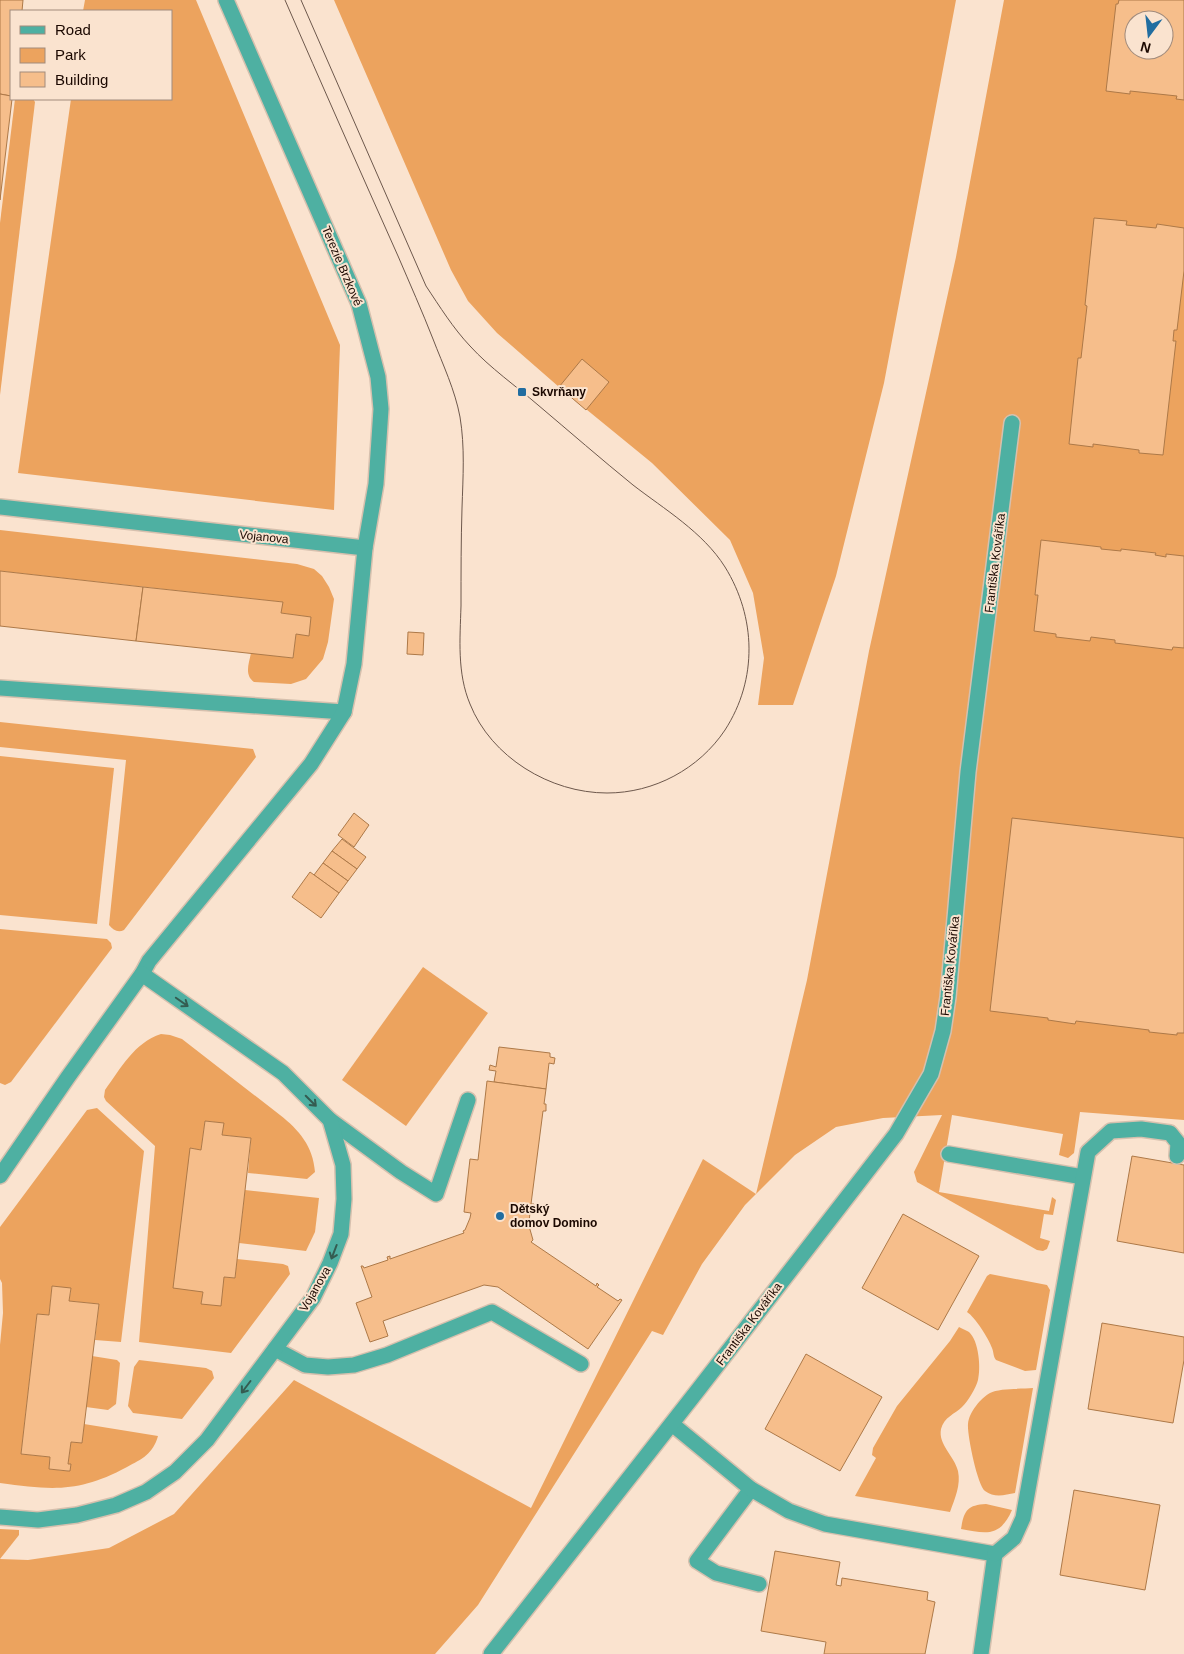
<svg xmlns="http://www.w3.org/2000/svg" width="1184" height="1654" font-family="Arial,sans-serif">
  <rect width="100%" height="100%" fill="#fae3cf"/>
  <g fill="#eca35e" fill-rule="evenodd">
    <polygon points="85,0 196,0 340,345 334,510 18,473 71,99 171,99 171,11 83,11"/>
    <polygon points="334,0 956,0 884,383 836,576 793,705 758,705 764,658 753,593 730,540 652,463 559,387 497,333 468,301 451,270"/>
    <path d="M1004 0H1184V1120L1080 1112 1074 1153 1068 1158 1059 1155 1063 1134 952 1115 939 1192 1049 1211 1052 1197 1056 1200 1053 1215 1044 1214 1040 1238 1050 1241 1047 1249 1043 1251 1037 1250 917 1182 914 1172 942 1115 883 1118 836 1127 795 1155 745 1205 702 1264 663 1335 652 1331 478 1605 435 1654H0V1559L28 1560 109 1548 174 1514 294 1380 531 1508 703 1159 756 1194 807 980 869 651 956 257ZM1134 20H1164V50H1134Z"/>
    <polygon points="15,99 33,99 35,102 0,395 0,223"/>
    <path d="M0 530 297 564 314 569 322 576 329 587 334 599 328 642 323 659 306 679 291 684 254 682C244 675 249 663 251 653L293 658 296 634 309 635 310 617 281 613 282 602 0 571Z"/>
    <path d="M0 722 253 749 256 757 124 930C118 933 113 930 109 925L126 760 0 747Z"/>
    <polygon points="0,756 114,768 97,924 0,915"/>
    <polygon points="0,929 107,939 111,943 112,948 11,1082 5,1085 0,1083"/>
    <polygon points="423,967 488,1013 406,1126 342,1080"/>
    <path d="M161 1034 170 1035 182 1039 280 1115C299 1130 313 1146 315 1172L307 1179 248 1173 251 1138 222 1135 223 1123 205 1121 201 1150 190 1148 203 1292 201 1304 224 1277 235 1278 237 1259 283 1264 288 1266 290 1274 231 1353 139 1342 155 1146 106 1101 104 1097 105 1090C121 1068 134 1043 161 1034Z"/>
    <path d="M97 1108 144 1151 121 1342 95 1340 99 1304 69 1301 71 1289 52 1286 49 1315 37 1314 21 1454 50 1457 49 1469 67 1471 71 1464H68L71 1442 82 1443 84 1424 158 1436C153 1454 142 1459 127 1467 79 1493 52 1490 0 1483V1345L3 1313 2 1283 0 1279V1227L87 1110Z"/>
    <polygon points="245,1190 319,1198 315,1232 306,1251 239,1243"/>
    <path d="M990 1274 1047 1285 1050 1290 1036 1370 1025 1371 996 1360C993 1356 994 1353 992 1348 989 1339 975 1317 967 1312L987 1276Z"/>
    <path d="M959 1327C962 1329 966 1330 969 1332 979 1341 981 1368 978 1380 976 1388 968 1401 962 1407 955 1414 944 1417 941 1429 938 1445 954 1455 958 1471 961 1485 955 1498 950 1512L855 1496 876 1458 872 1455 873 1448 897 1406 950 1341Z"/>
    <polygon points="92,1356 117,1360 120,1363 116,1404 108,1410 86,1407"/>
    <polygon points="139,1360 206,1368 212,1371 214,1378 182,1419 133,1413 128,1406 134,1367"/>
    <path d="M1033 1388 1015 1493C1005 1495 994 1498 985 1491 977 1484 967 1434 968 1424 969 1412 981 1398 990 1393 999 1388 1022 1389 1033 1388Z"/>
    <path d="M986 1504 1012 1510C1000 1537 987 1534 961 1529 964 1511 967 1505 986 1504Z"/>
    <polygon points="0,1529 19,1530 19,1535 0,1559"/>
  </g>
  <g fill="#f6be8b" stroke="#ad7948" fill-rule="evenodd">
    <polygon points="0,0 23,0 22,11 11,11 11,96 0,94"/>
    <path d="M1119 0H1184V100L1176 99 1177 96 1130 91V94L1106 91 1116 4H1118ZM1134 20H1164V50H1134Z"/>
    <polygon points="0,94 11,96 12,99 0,200"/>
    <polygon points="1094,218 1127,221 1126,225 1156,228 1157,224 1184,228 1184,271 1177,330 1174,330 1173,341 1176,341 1163,455 1139,453 1139,450 1093,444 1093,447 1069,444 1078,358 1081,358 1087,306 1085,305"/>
    <polygon points="582,359 609,382 586,410 559,387"/>
    <polygon points="1041,540 1101,547 1101,549 1121,551 1121,549 1156,553 1155,555 1166,557 1166,554 1184,556 1184,648 1173,647 1172,650 1115,643 1115,640 1091,637 1090,641 1056,637 1056,634 1034,631 1038,595 1035,595"/>
    <polygon points="0,571 143,587 136,641 0,626"/>
    <polygon points="143,587 283,602 281,613 311,617 309,636 296,634 293,658 136,641"/>
    <polygon points="408,632 424,633 423,655 407,654"/>
    <polygon points="354,813 369,825 354,847 338,835"/>
    <polygon points="1012,818 1184,838 1184,1033 1177,1033 1177,1035 1149,1032 1149,1030 1076,1021 1075,1024 1048,1020 1048,1018 990,1011"/>
    <polygon points="342,839 366,857 357,869 332,851"/>
    <polygon points="332,851 357,869 348,881 323,863"/>
    <polygon points="323,863 348,881 339,893 314,875"/>
    <polygon points="310,872 339,893 321,918 292,897"/>
    <polygon points="499,1047 550,1053 550,1057 555,1058 554,1064 549,1063 546,1089 494,1082 496,1071 489,1070 490,1065 496,1067"/>
    <polygon points="487,1081 546,1089 544,1104 546,1104 546,1111 543,1111 531,1204 534,1204 533,1210 530,1210 529,1226 533,1240 531,1242 596,1286 597,1283 599,1285 597,1287 618,1301 620,1299 622,1300 588,1349 498,1287 484,1285 383,1321 388,1336 370,1342 356,1303 372,1297 361,1266 363,1266 364,1268 388,1260 387,1257 390,1256 390,1259 464,1233 463,1231 465,1230 470,1218 471,1213 464,1212 470,1159 478,1160"/>
    <polygon points="205,1121 224,1123 222,1135 251,1138 235,1278 224,1277 221,1306 201,1304 203,1292 173,1288 190,1148 201,1150"/>
    <polygon points="1132,1156 1184,1165 1184,1253 1117,1241"/>
    <polygon points="903,1214 979,1256 938,1330 862,1288"/>
    <polygon points="52,1286 71,1288 69,1301 99,1304 82,1443 71,1442 68,1464 71,1464 70,1471 68,1471 49,1469 50,1457 21,1454 37,1314 49,1315"/>
    <polygon points="1102,1323 1184,1337 1184,1360 1173,1423 1088,1409"/>
    <polygon points="806,1354 882,1397 840,1471 765,1429"/>
    <polygon points="1074,1490 1160,1505 1145,1590 1060,1575"/>
    <polygon points="775,1551 840,1562 836,1585 841,1586 842,1578 928,1592 927,1600 935,1602 925,1654 824,1654 826,1642 761,1631"/>
  </g>
  <g fill="none" stroke-linecap="round" stroke-linejoin="round">
    <defs>
      <g id="service">
        <polyline points="330,1120 401,1172 436,1194 468,1100"/>
        <polyline points="949,1154 1083,1177"/>
        <polyline points="275,1349 305,1365 328,1367 354,1365 387,1355 492,1312 581,1364"/>
        <polyline points="751,1489 697,1561 716,1573 759,1584"/>
      </g>
      <g id="minor">
        <polyline points="0,507 365,548"/>
        <polyline points="0,688 344,712"/>
        <polyline points="0,1176 68,1077 142,974 149,961 311,764 344,712 354,664 365,548 376,484 381,409 378,377 359,304 226,0"/>
        <polyline points="672,1424 751,1489 789,1511 825,1524 995,1554 981,1654"/>
        <polyline points="0,1517 38,1520 77,1515 116,1505 146,1492 175,1472 207,1440 313,1298 330,1263 341,1234 344,1199 343,1165 330,1120 283,1073 142,974"/>
        <polyline points="995,1554 1014,1538 1023,1518 1088,1152 1111,1131 1141,1129 1170,1133 1178,1143 1177,1156"/>
        <polyline points="491,1654 698,1390 896,1134 931,1074 943,1031 948,997 968,772 1012,423"/>
      </g>
    </defs>
    <use href="#service" stroke="#d6c0ae" stroke-width="18"/>
    <use href="#minor" stroke="#d6c0ae" stroke-width="18"/>
    <use href="#service" stroke="#4eb0a2" stroke-width="15"/>
    <use href="#minor" stroke="#4eb0a2" stroke-width="15"/>
    <path stroke="#6d584c" stroke-width="1" d="M285 0C322 85 360 171 398 256 410 284 422 311 433 339 443 365 455 390 460 417 465 447 463 477 462 508 461 540 461 573 461 606 460 639 457 673 470 704 491 757 550 793 607 793 654 793 699 769 725 730 758 679 756 617 725 567 703 532 664 509 633 485 601 459 570 432 538 405 516 386 490 368 470 346 453 328 440 307 426 286L301 0"/>
  </g>
  <defs><path id="oneway-shaft" d="M-6 0H5M1.5-3L5.5 0L1.5 3" fill="none" stroke-width="1.6" stroke-linecap="round" stroke-linejoin="round" transform="scale(1.25)"/></defs>
  <g stroke="#345c51">
    <use href="#oneway-shaft" transform="translate(182 1002) rotate(35)"/>
    <use href="#oneway-shaft" transform="translate(311 1101) rotate(45)"/>
    <use href="#oneway-shaft" transform="translate(334 1252) rotate(111)"/>
    <use href="#oneway-shaft" transform="translate(246 1387) rotate(127)"/>
  </g>
  <g fill="#216da0" stroke="#fae3cf" stroke-width="2">
    <rect x="517" y="387" width="10" height="10" rx="2.5"/>
    <circle cx="500" cy="1216" r="5"/>
  </g>
  <g text-anchor="middle" stroke-width="4" stroke-linejoin="round" paint-order="stroke">
    <g font-size="12" fill="#1b0800" stroke="#fae3cf">
      <text transform="translate(342 266) rotate(67)" y="4">Terezie Brzkové</text>
      <text transform="translate(264 537) rotate(6)" y="4">Vojanova</text>
      <text transform="translate(995 563) rotate(-83)" y="4">Františka Kováříka</text>
      <text transform="translate(950 966) rotate(-84)" y="4">Františka Kováříka</text>
      <text transform="translate(315 1289) rotate(-60)" y="4">Vojanova</text>
      <text transform="translate(749 1324) rotate(-53)" y="4">Františka Kováříka</text>
    </g>
    <g font-size="12" font-weight="bold" fill="#1b0800" stroke="#fae3cf" text-anchor="start">
      <text x="532" y="396">Skvrňany</text>
      <text x="510" y="1213">Dětský<tspan x="510" dy="14">domov Domino</tspan></text>
    </g>
  </g>
  <rect x="10" y="10" width="162" height="90" fill="#fae3cf" stroke="#a18b7c"/>
  <rect x="20" y="26" width="25" height="8" fill="#4eb0a2" stroke="#a18b7c"/>
  <text x="55" y="35" font-size="15" fill="#1b0800">Road</text>
  <rect x="20" y="48" width="25" height="15" fill="#eca35e" stroke="#a18b7c"/>
  <text x="55" y="60" font-size="15" fill="#1b0800">Park</text>
  <rect x="20" y="72" width="25" height="15" fill="#f6be8b" stroke="#a18b7c"/>
  <text x="55" y="85" font-size="15" fill="#1b0800">Building</text>
  <g transform="translate(1149 35) rotate(195)"><circle r="24" fill="#fae3cf" stroke="#a18b7c"/>
  <path d="M0-4L9 19L0 12L-9 19Z" fill="#216da0"/>
  <text y="-8" font-size="14" font-weight="bold" text-anchor="middle" fill="#1b0800">N</text>
  </g>
</svg>
